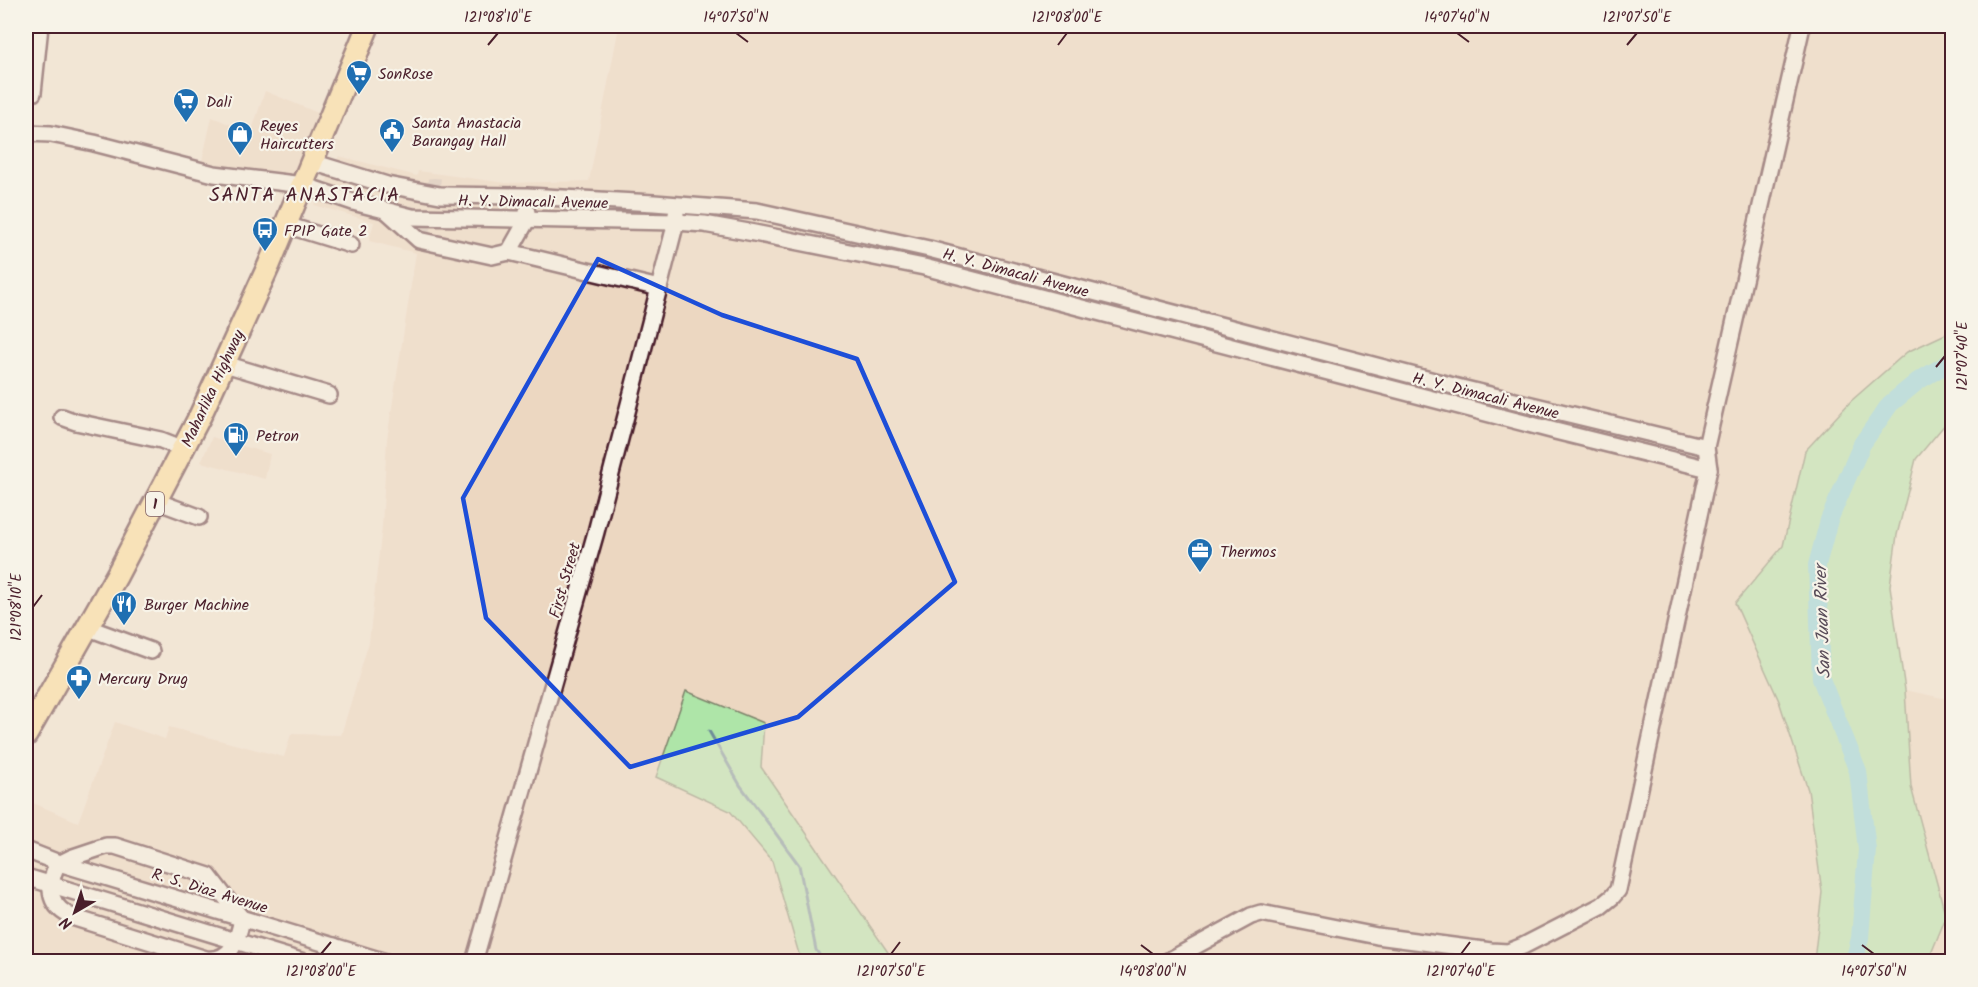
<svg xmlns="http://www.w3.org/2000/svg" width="1978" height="987" font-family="Kalam,sans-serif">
  <rect width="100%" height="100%" fill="#f2e6d6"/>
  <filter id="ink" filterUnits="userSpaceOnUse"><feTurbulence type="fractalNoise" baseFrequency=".0167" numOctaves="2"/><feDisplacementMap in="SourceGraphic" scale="12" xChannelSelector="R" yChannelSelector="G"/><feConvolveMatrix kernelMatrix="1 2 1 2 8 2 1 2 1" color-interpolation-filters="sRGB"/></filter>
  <g filter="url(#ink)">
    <g fill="#ecd7c1">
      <polygon points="619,26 942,26 956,28 957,26 1952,26 1952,331 1907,353 1851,401 1805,451 1783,546 1736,603 1779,701 1808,790 1822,892 1814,961 894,961 761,767 764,723 687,691 657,777 730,811 772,861 801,961 26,961 26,927 34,906 26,902 26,800 78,822 115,722 165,739 169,727 284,757 291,734 341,735 369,642 382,526 387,439 416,253 369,241 374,222 314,205 339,156 417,176 418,171 506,183 589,181"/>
      <polygon points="265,91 318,113 295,175 263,174 202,161 212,117 251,133"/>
      <polygon points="212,437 270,454 265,479 201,462"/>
      <polygon points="1905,690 1952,700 1952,961 1928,961 1946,917 1911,787"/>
    </g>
    <g fill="#aee5a8" stroke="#7c826a" stroke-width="1.5">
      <polygon points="1952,331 1952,416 1916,459 1897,535 1890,586 1905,690 1911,787 1946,917 1928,961 1814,961 1822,892 1808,790 1779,701 1735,603 1783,546 1805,451 1851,401 1907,352"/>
      <polygon points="686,691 764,723 761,767 894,961 801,961 772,861 730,811 656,777"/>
    </g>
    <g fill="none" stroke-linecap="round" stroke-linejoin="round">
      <polyline stroke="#6e8c99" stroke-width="3" points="709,731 740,785 799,865 816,950 824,962"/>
      <polyline stroke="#86d5e2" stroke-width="18" points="1854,962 1860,938 1867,850 1858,771 1821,679 1817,565 1829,520 1862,444 1890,404 1918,381 1952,361"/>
      <path stroke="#d0beb4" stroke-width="15" stroke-dasharray="15 8" stroke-linecap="butt" d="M429 233C395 222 403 181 440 186"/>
      <defs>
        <g id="minor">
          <polyline points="26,92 33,93 40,26"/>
          <polyline points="26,133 51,134 94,143 214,174 303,185 353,202 412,217 676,222 704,224 754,233 924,267 1555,431 1709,469"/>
          <polyline points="312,162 387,185 440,195 527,196 654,203 757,211 929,249 1461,388 1706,447"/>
          <polyline points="388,212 419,240 492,256 509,252 659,288"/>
          <polyline points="286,225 351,245"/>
          <polyline points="509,252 527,220 527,212"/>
          <polyline points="225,364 329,395"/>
          <polyline points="62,417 76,422 161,440 184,449"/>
          <polyline points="156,501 199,517"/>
          <polyline points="86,627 151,651"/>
          <path d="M106 846H115L209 876 242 919C238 939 232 962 206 959L75 918C49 908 46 889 57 865L73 857Z"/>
          <polyline points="26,850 59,863 386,962"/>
          <polyline points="26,877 304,962"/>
          <polyline points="329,962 334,946"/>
          <polyline points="474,962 596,532 676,222 676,214"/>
          <polyline points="1166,962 1251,916 1261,913 1377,936 1491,951 1508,952 1523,946 1601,906 1612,897 1618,890 1709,469 1706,447 1802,26"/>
        </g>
        <polyline id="highway" points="26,735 117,575 200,416 269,265 368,26"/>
      </defs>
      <use href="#minor" stroke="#4a1f2b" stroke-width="20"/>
      <use href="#highway" stroke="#4a1f2b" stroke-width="26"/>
      <use href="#minor" stroke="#f7f3e8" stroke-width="15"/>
      <use href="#highway" stroke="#fedd96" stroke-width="21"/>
    </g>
  </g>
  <path d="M0 0H1978V987H0ZM598 259 722 315 857 359 955 582 798 717 630 767 486 618 463 498Z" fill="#f2e6d6" fill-opacity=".55" fill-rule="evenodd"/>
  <path fill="none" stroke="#1d4ed8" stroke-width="4.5" stroke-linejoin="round" d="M598 259 722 315 857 359 955 582 798 717 630 767 486 618 463 498Z"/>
  <path fill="none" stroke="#4a1f2b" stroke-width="2" d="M736 33 748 42M1457 33 1469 42M488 45 498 33M1058 45 1067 33M1627 45 1637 33M1936 367 1945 356M33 607 42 595M1141 945 1153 954M1862 945 1874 954M321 954 331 942M891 954 900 942M1461 954 1470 942"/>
  <defs>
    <symbol id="supermarket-pin" viewBox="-11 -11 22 30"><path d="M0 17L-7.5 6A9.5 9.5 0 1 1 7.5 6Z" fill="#1f6fb2" stroke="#f7f3e8"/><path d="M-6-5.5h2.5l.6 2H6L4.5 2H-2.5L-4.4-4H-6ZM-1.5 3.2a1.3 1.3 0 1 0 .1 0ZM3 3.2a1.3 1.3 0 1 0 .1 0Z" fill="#fff"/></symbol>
    <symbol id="civic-pin" viewBox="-11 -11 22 30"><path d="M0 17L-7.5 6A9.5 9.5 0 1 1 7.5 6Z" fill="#1f6fb2" stroke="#f7f3e8"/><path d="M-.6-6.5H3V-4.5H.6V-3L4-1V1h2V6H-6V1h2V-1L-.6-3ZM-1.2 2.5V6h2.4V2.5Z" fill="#fff"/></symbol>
    <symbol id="shop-pin" viewBox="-11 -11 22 30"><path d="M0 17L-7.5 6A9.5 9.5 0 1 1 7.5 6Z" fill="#1f6fb2" stroke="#f7f3e8"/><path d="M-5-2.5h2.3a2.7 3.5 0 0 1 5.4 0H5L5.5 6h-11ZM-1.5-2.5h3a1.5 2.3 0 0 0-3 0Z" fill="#fff"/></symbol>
    <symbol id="bus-pin" viewBox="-11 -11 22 30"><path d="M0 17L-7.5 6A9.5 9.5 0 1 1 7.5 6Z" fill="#1f6fb2" stroke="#f7f3e8"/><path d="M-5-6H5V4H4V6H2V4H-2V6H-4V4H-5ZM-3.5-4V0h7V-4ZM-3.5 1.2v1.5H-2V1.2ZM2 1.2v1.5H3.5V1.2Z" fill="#fff"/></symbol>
    <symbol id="fuel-pin" viewBox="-11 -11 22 30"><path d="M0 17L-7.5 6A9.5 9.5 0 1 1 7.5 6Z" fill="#1f6fb2" stroke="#f7f3e8"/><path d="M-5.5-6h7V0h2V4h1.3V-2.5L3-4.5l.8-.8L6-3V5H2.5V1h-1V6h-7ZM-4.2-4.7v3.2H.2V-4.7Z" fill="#fff"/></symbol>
    <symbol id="office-pin" viewBox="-11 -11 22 30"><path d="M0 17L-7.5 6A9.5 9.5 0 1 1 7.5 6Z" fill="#1f6fb2" stroke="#f7f3e8"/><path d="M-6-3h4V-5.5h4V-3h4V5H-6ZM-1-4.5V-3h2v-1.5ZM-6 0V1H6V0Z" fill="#fff"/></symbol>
    <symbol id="restaurant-pin" viewBox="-11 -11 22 30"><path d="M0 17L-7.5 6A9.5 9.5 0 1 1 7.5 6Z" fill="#1f6fb2" stroke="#f7f3e8"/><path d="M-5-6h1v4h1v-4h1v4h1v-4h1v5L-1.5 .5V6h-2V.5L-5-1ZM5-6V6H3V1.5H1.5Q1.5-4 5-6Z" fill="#fff"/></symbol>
    <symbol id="pharmacy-pin" viewBox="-11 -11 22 30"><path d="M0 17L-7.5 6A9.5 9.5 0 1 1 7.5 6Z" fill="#1f6fb2" stroke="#f7f3e8"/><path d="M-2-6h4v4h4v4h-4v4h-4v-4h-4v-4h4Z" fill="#fff"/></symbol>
  </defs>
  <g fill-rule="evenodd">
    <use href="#supermarket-pin" x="344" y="58" width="30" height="40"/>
    <use href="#supermarket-pin" x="171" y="86" width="30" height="40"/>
    <use href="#civic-pin" x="377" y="116" width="30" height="40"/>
    <use href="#shop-pin" x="225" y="119" width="30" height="40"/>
    <use href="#bus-pin" x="250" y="215" width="30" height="40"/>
    <use href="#fuel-pin" x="221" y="420" width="30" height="40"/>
    <use href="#office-pin" x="1185" y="536" width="30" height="40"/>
    <use href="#restaurant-pin" x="109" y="589" width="30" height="40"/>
    <use href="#pharmacy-pin" x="64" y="663" width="30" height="40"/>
  </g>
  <g text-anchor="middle" stroke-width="4.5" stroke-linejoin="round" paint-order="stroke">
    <rect fill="#f7f3e8" stroke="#7e5f64" stroke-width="1.5" x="146" y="492" width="18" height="24" rx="4.5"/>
    <g font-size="15" font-weight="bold" fill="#4a1f2b">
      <text x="155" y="509">1</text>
    </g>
    <g font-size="16" fill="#4a1f2b" stroke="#f7f3e8" text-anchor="start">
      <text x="378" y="79">SonRose</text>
      <text x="206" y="107">Dali</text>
      <text x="412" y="128">Santa Anastacia<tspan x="412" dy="18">Barangay Hall</tspan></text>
      <text x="260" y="131">Reyes<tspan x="260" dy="18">Haircutters</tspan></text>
      <text x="284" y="236">FPIP Gate 2</text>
      <text x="256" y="441">Petron</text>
      <text x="1220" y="557">Thermos</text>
      <text x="144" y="610">Burger Machine</text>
      <text x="98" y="684">Mercury Drug</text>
    </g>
    <g font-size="16" fill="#4a1f2b" stroke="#f7f3e8">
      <text transform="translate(533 201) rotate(1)" y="6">H. Y. Dimacali Avenue</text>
      <text transform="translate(1016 272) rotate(15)" y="6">H. Y. Dimacali Avenue</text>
      <text transform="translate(212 388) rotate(-65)" y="6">Maharlika Highway</text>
      <text transform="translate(1486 395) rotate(14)" y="6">H. Y. Dimacali Avenue</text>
      <text transform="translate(564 580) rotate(-74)" y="6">First Street</text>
      <text transform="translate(210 890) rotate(17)" y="6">R. S. Diaz Avenue</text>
    </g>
    <g font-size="18" font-style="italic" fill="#594c59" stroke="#f7f3e8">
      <text transform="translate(1822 622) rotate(-92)" y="6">San Juan River</text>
    </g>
    <g font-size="20" letter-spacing="1.5" fill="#4a1f2b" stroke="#f7f3e8">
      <text x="305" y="201">SANTA ANASTACIA</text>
    </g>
  </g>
  <rect width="1978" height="987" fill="none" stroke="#f7f3e8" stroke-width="66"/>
  <g transform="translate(75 912) rotate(219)" stroke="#f7f3e8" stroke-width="4.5" paint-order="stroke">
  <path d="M0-4.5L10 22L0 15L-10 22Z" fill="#4a1f2b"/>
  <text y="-9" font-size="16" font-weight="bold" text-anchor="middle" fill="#4a1f2b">N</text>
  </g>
  <rect x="33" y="33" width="1912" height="921" fill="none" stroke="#4a1f2b" stroke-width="2"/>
  <g font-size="15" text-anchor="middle" fill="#4a1f2b">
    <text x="498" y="22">121°08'10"E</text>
    <text x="736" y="22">14°07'50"N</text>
    <text x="1067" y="22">121°08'00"E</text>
    <text x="1457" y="22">14°07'40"N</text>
    <text x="1637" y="22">121°07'50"E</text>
    <text transform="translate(1962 356) rotate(-90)" y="5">121°07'40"E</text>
    <text transform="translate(16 607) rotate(-90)" y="5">121°08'10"E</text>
    <text x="321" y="976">121°08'00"E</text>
    <text x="891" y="976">121°07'50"E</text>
    <text x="1153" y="976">14°08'00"N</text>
    <text x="1461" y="976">121°07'40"E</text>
    <text x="1874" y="976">14°07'50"N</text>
  </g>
</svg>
